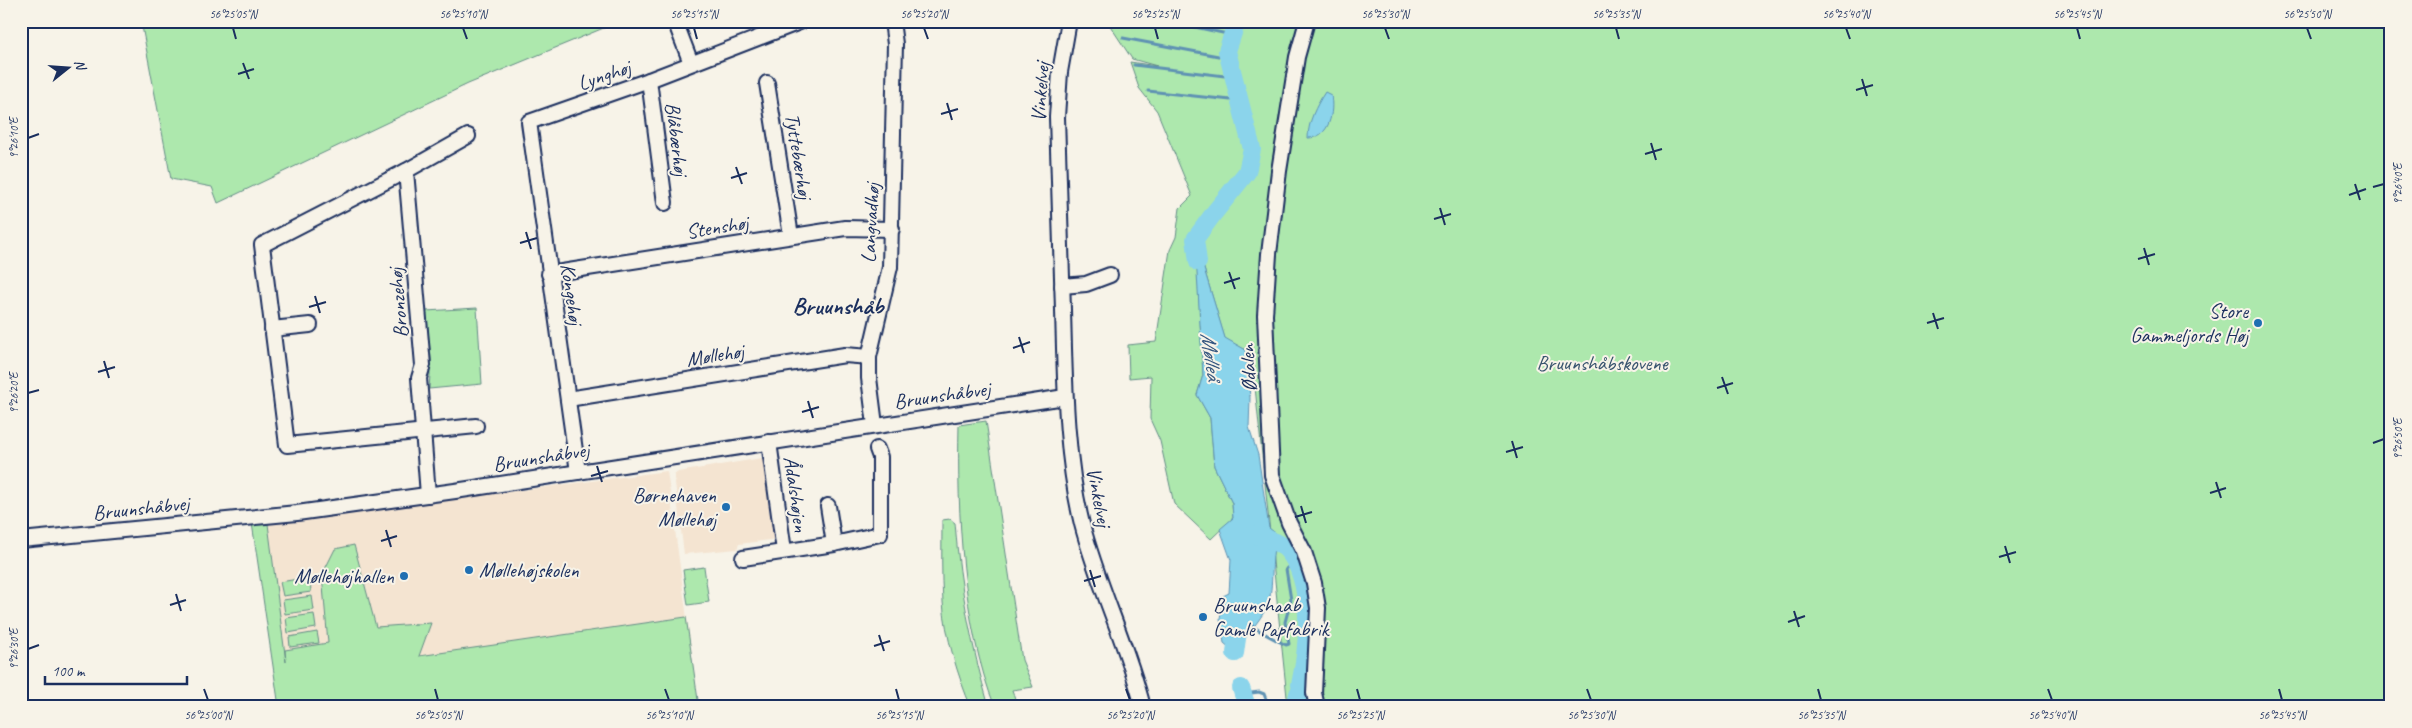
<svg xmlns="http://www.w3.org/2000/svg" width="2412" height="728" font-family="Caveat,sans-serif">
  <rect width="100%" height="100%" fill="#f7f3e8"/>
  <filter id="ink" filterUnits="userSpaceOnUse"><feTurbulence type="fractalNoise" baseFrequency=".02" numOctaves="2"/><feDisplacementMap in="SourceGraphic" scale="10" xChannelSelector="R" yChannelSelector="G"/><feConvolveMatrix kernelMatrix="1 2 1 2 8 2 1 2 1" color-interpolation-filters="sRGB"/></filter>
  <g filter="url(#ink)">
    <g fill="#f4e4d1">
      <polygon points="762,458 767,465 777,539 739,544 737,549 684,554 674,475 678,472"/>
      <polygon points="667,471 699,707 279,707 252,523 350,513"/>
    </g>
    <g fill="#ade8ad" stroke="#648c86">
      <polygon points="141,21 605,21 606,27 468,84 218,203 212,187 171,179"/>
      <polygon points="1107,21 2391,21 2391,707 1288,707 1251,348 1246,350 1225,339 1196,242 1203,375 1197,395 1210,418 1214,466 1232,503 1233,518 1211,539 1174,504 1160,441 1150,419 1151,376 1129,378 1128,345 1156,342 1170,250 1176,237 1180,208 1192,196 1157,111 1139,88 1130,62 1157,66 1132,59"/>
      <polygon points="477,308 482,384 429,389 431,359 426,311"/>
      <path d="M986 421 1022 660 1033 687 1012 690 1018 707H995C962 625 957 512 959 425Z"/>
      <path d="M950 519 955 523C960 588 971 644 989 707H971C958 677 945 634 943 602 941 575 942 547 942 520Z"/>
      <polygon points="252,523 268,524 286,662 285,650 328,643 322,575 335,549 354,545 376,627 431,623 419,656 686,617 699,707 279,707"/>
      <polygon points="704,567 709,602 688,605 683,570"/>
      <polygon points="310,577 311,592 283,596 280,582"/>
      <polygon points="312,596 314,610 285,614 283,600"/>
      <polygon points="314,614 316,628 288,633 286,618"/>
      <polygon points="317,632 319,643 290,647 289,637"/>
    </g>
    <g fill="#8bd4eb" stroke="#5e92b3">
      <path d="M1325 92 1331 95C1334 112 1330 138 1308 138 1308 122 1316 106 1325 92Z"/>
      <path d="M1195 239 1225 338 1246 350 1250 398 1249 427 1258 455 1269 528 1278 535C1270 547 1274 583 1269 601 1266 614 1247 634 1239 647L1231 649 1224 643 1220 619 1223 596 1229 593 1231 560 1220 529 1233 518 1232 503 1214 466 1210 418 1197 395 1203 375Z"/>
    </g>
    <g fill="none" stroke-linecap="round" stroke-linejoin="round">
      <g stroke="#5e92b3" stroke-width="3">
        <polyline points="1167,21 1232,35"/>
        <polyline points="1123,38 1229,58"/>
        <polyline points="1134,65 1233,77"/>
        <polyline points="1148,91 1240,101"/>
        <path d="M1251 625C1262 633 1274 639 1286 645L1289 644 1285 622 1291 600 1286 569 1294 562"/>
        <polyline points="1244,694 1259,692 1264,694 1269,707"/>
      </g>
      <g stroke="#8bd4eb" stroke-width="18">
        <polyline points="1198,262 1195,239 1214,213 1247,172 1252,149 1227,51 1237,21"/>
        <path d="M1253 534C1264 538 1279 541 1287 550 1315 581 1308 648 1300 685"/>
        <polyline points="1235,653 1239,624"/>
        <polyline points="1241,688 1247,707"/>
        <polyline points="1295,707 1298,694"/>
      </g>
      <defs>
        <g id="minor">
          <polyline points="675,21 691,63"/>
          <path d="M1069 21 1060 72 1057 117C1059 182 1061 246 1063 310 1065 381 1065 454 1082 524 1098 586 1127 644 1143 707"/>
          <polyline points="1307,21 1297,57 1279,171 1269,254 1265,315 1272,475 1289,523 1304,552 1314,583 1318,608 1314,693 1317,707"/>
          <polyline points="649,80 665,203"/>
          <polyline points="767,83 791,236"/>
          <polyline points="468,136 406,171 262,245 287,445 476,426"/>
          <polyline points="406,171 423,365 419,378 428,495"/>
          <polyline points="549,274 845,228 892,229"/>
          <polyline points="1062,286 1086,284 1110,275"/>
          <polyline points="272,329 310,325"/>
          <polyline points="568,399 845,355 869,357"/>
          <polyline points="875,425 869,378 869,357 890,267 895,44 892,21"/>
          <polyline points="769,442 784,551"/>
          <polyline points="578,472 529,122 649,80 802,21"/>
          <polyline points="828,506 834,544"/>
          <polyline points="21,540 297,513 455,491 1065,397"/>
          <polyline points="743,558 834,544 880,534 880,457 877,449"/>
        </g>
      </defs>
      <use href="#minor" stroke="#1b2f5e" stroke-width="18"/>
      <use href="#minor" stroke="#f7f3e8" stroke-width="14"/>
    </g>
  </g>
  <path fill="none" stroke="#1b2f5e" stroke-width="2" d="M233 28 236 39M463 28 467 39M694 28 697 39M924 28 928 39M1155 28 1158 39M1385 28 1389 39M1616 28 1619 39M1846 28 1850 39M2077 28 2080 39M2307 28 2311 39M243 63 249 79M238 74 254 69M1862 79 1867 96M1856 90 1873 85M947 103 952 120M941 114 958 109M28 138 39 134M1651 143 1656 160M1645 154 1662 149M736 167 742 184M731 178 747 173M2355 184 2360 200M2373 187 2384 184M2349 195 2366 189M1440 208 1445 225M1434 219 1451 214M526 232 531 249M520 243 537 238M2144 248 2149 265M2138 259 2155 254M1229 272 1235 289M1224 283 1240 278M315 296 320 313M309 307 326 302M1933 313 1938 329M1927 323 1944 318M1019 337 1024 353M1013 348 1030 342M104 361 109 378M98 372 115 367M1722 377 1728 394M1717 388 1733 383M28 393 39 390M808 401 813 418M802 412 819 407M1512 441 1517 458M2373 443 2384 439M1506 452 1523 447M597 466 602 482M591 476 608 471M2216 482 2221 498M2210 493 2226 488M1301 506 1306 523M1295 517 1312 512M386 530 391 547M381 541 397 536M2005 546 2010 563M1999 557 2016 552M1090 570 1095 587M1084 581 1101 576M176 594 181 611M170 605 186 600M1794 611 1799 627M1788 622 1805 616M879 635 884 651M874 646 890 641M28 649 39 645M204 689 208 700M435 689 438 700M665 689 669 700M896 689 899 700M1126 689 1130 700M1357 689 1360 700M1587 689 1591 700M1818 689 1821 700M2048 689 2052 700M2279 689 2282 700"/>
  <g fill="#1f6fb2" stroke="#f7f3e8" stroke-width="2">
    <circle cx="2258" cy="323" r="5"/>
    <circle cx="726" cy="507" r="5"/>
    <circle cx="469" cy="570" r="5"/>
    <circle cx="404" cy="576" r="5"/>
    <circle cx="1203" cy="617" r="5"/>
  </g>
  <g text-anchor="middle" stroke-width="4" stroke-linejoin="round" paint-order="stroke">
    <g font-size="21" fill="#1b2f5e" stroke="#f7f3e8">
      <text transform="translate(604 75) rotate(-19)" y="7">Lynghøj</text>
      <text transform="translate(1040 92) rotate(-86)" y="7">Vinkelvej</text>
      <text transform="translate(677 139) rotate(83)" y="7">Blåbærhøj</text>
      <text transform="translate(799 156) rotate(81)" y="7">Tyttebærhøj</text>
      <text transform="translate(870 223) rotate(-87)" y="7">Langvadhøj</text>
      <text transform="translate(717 227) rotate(-9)" y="7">Stenshøj</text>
      <text transform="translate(572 294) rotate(82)" y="7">Kongehøj</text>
      <text transform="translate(398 303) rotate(-95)" y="7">Bronzehøj</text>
      <text transform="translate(715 355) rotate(-9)" y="7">Møllehøj</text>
      <text transform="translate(1248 368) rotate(-93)" y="7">Ødalen</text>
      <text transform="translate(942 395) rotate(-8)" y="7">Bruunshåbvej</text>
      <text transform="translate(541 457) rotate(-9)" y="7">Bruunshåbvej</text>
      <text transform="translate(796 494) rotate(82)" y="7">Ådalshøjen</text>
      <text transform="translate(1099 497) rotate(79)" y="7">Vinkelvej</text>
      <text transform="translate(141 508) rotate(-6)" y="7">Bruunshåbvej</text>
    </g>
    <g font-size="21" fill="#1b2f5e" stroke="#f7f3e8" text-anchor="end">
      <text x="2248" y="318">Store<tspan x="2248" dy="24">Gammeljords Høj</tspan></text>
      <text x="716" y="502">Børnehaven<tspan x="716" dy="24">Møllehøj</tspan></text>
      <text x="479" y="577" text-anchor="start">Møllehøjskolen</text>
      <text x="394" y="583">Møllehøjhallen</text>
      <text x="1213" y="612" text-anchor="start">Bruunshaab<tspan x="1213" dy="24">Gamle Papfabrik</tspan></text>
    </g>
    <g font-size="21" fill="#38546e" stroke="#f7f3e8">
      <text x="1602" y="370">Bruunshåbskovene</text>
    </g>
    <g font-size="22" font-style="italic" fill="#375881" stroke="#f7f3e8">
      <text transform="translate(1212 356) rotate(82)" y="8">Mølleå</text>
    </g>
    <g font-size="24" font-weight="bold" fill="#1b2f5e" stroke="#f7f3e8">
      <text x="838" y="314">Bruunshåb</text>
    </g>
  </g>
  <rect width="2412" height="728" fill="none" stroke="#f7f3e8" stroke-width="55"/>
  <g transform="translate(68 68) rotate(73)" stroke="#f7f3e8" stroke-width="4" paint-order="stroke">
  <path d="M0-4L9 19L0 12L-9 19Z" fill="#1b2f5e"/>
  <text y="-8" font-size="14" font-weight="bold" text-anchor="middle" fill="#1b2f5e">N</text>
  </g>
  <path d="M45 676v8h142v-8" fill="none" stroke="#1b2f5e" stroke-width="2.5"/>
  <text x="52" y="676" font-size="15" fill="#1b2f5e" stroke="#f7f3e8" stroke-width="4" paint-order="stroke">100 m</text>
  <rect x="28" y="28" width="2356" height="672" fill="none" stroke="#1b2f5e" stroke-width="2"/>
  <g font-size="12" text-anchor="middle" fill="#1b2f5e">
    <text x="233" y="18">56°25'05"N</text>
    <text x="463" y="18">56°25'10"N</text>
    <text x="694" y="18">56°25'15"N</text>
    <text x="924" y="18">56°25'20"N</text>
    <text x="1155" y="18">56°25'25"N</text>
    <text x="1385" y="18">56°25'30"N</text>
    <text x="1616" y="18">56°25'35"N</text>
    <text x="1846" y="18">56°25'40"N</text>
    <text x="2077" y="18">56°25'45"N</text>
    <text x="2307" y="18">56°25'50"N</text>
    <text transform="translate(14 138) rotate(-90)" y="4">9°26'10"E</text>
    <text transform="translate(2398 184) rotate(-90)" y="4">9°26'40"E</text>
    <text transform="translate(14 393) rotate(-90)" y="4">9°26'20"E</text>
    <text transform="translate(2398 439) rotate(-90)" y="4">9°26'50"E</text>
    <text transform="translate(14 649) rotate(-90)" y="4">9°26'30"E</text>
    <text x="208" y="719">56°25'00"N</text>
    <text x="438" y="719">56°25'05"N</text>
    <text x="669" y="719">56°25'10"N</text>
    <text x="899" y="719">56°25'15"N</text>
    <text x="1130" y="719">56°25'20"N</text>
    <text x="1360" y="719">56°25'25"N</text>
    <text x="1591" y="719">56°25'30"N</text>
    <text x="1821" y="719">56°25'35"N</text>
    <text x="2052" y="719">56°25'40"N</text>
    <text x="2282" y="719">56°25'45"N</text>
  </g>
</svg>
